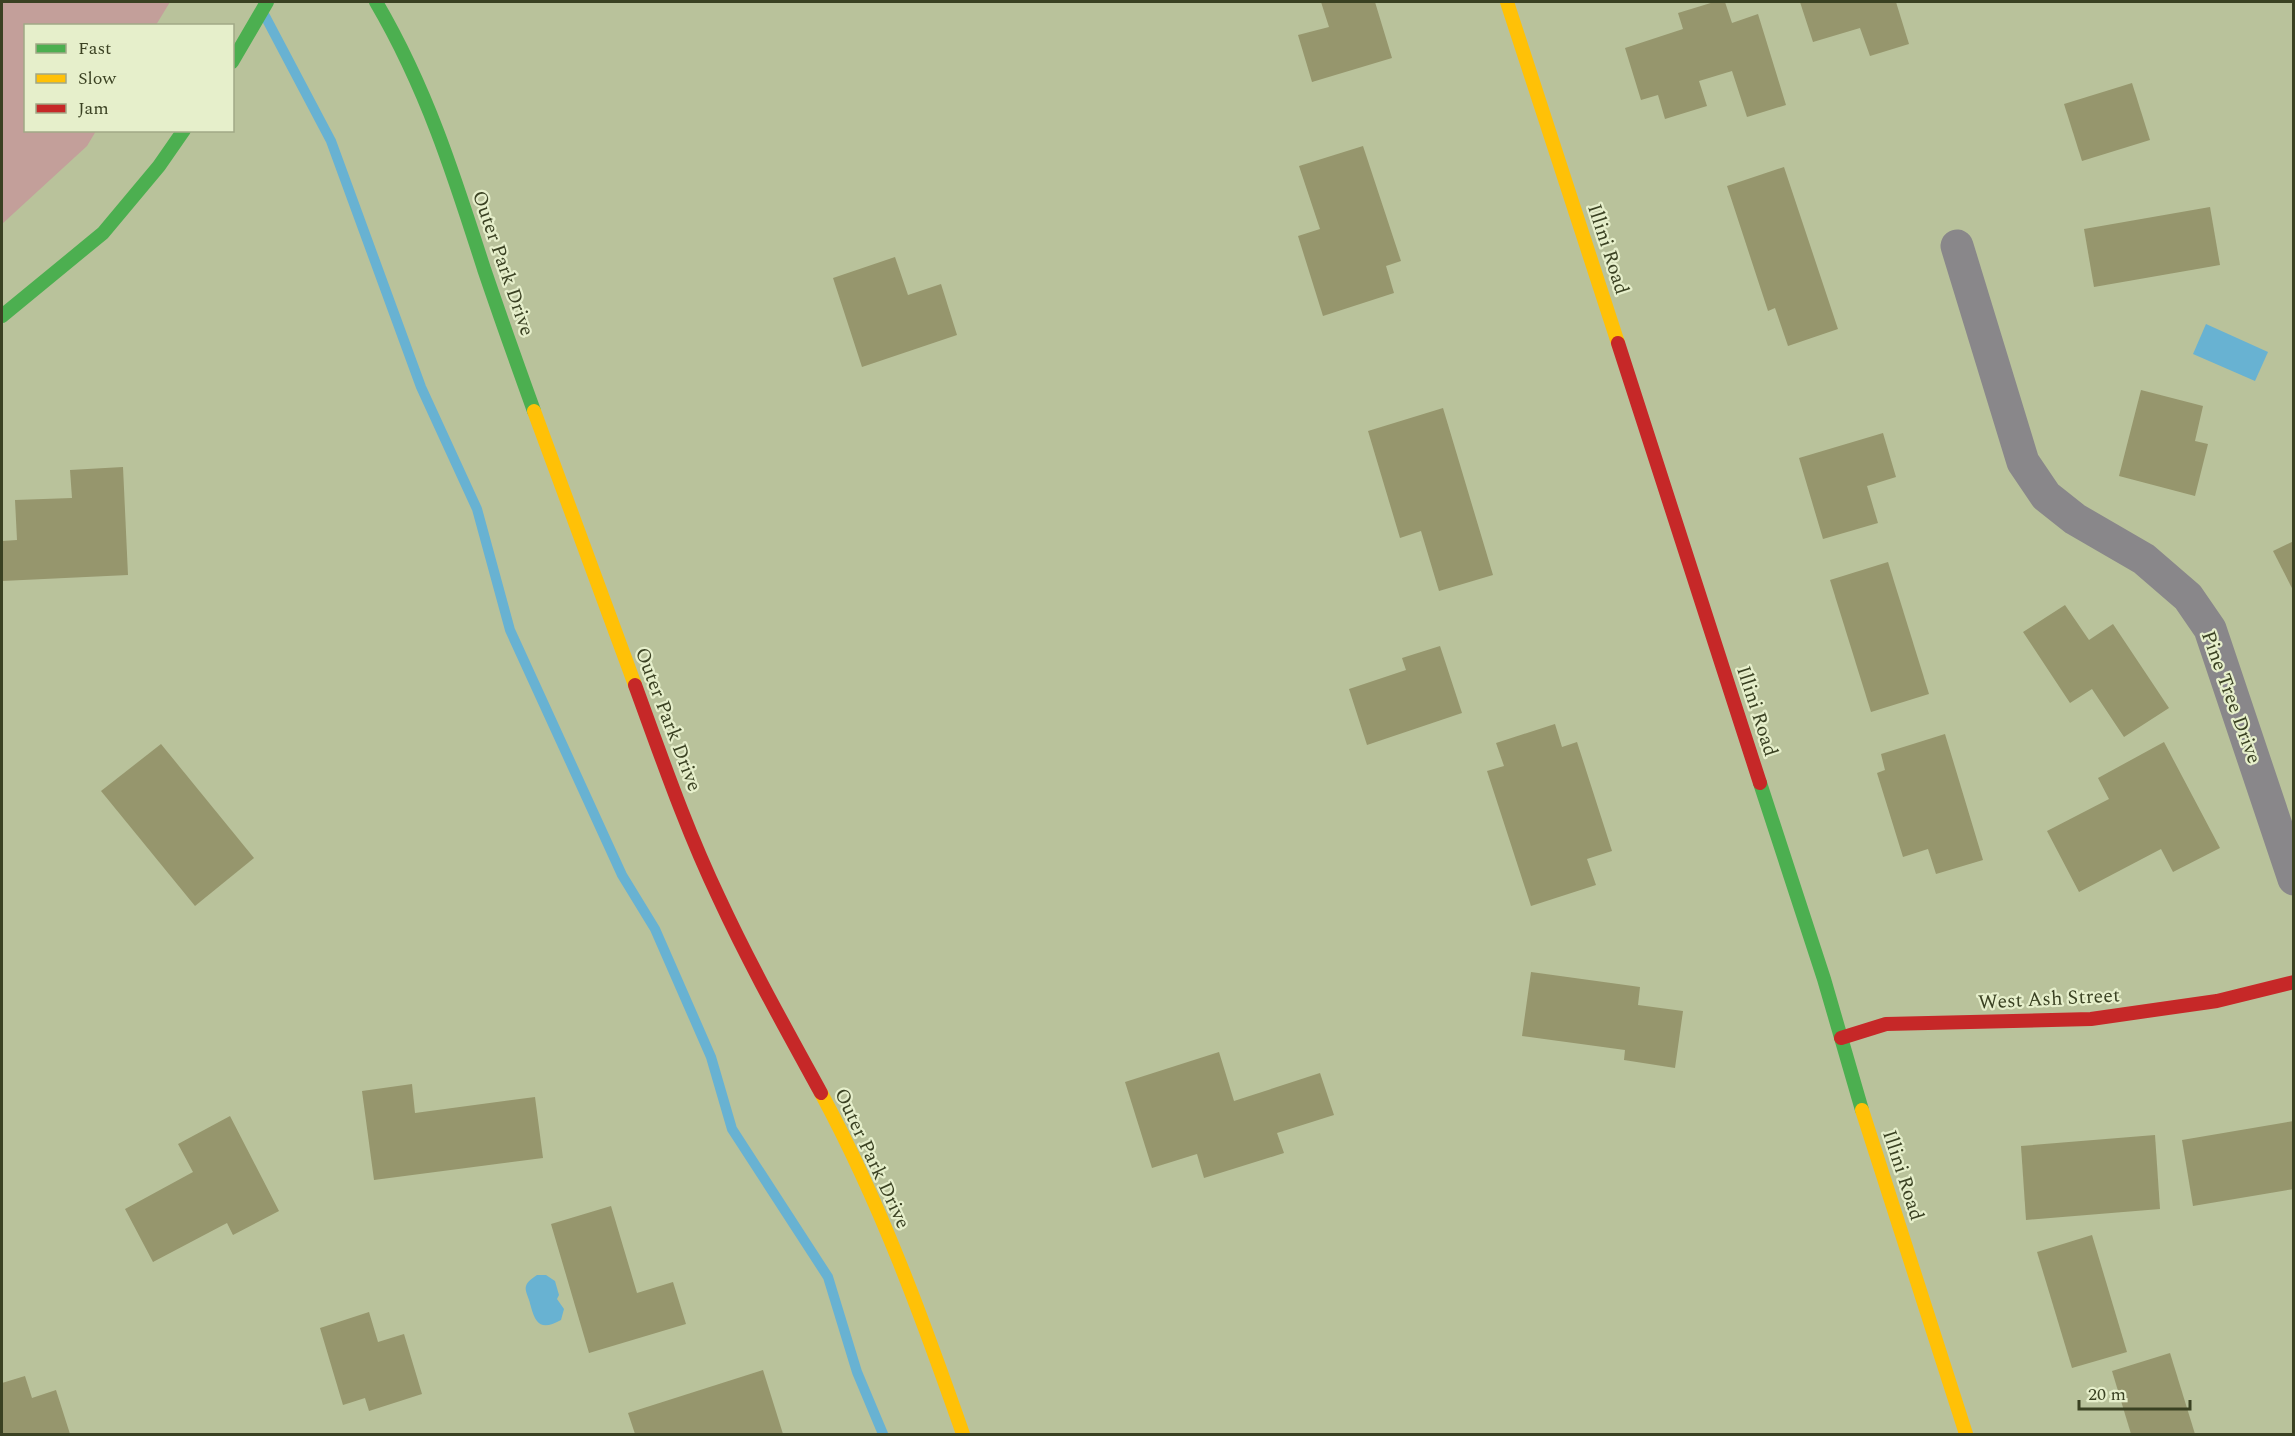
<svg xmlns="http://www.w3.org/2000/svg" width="2295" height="1436" font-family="Spectral,serif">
  <rect width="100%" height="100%" fill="#b9c29b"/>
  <polygon fill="#c39f9a" points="2,2 170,2 156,25 26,26 26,130 96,131 87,146 2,224"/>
  <g fill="#68b2d2">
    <polygon points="2206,324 2268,352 2255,381 2193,354"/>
    <path d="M537 1275H546L555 1281 559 1295 557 1299 564 1309 561 1320C543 1330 536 1326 531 1307 528 1291 518 1287 537 1275Z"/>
  </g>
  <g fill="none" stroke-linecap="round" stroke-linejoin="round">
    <polyline stroke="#68b2d2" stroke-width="10" points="265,16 331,141 421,387 477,509 510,630 622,875 655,929 711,1057 732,1129 828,1277 857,1372 883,1434"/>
  </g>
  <g fill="#96966d">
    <polygon points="1321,2 1375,2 1392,58 1312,82 1298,35 1329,27"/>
    <polygon points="1714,2 1725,2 1732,23 1758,14 1786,105 1747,117 1732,71 1699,81 1707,106 1665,119 1658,95 1641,100 1625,48 1683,29 1678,13"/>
    <polygon points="1800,2 1896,2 1909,44 1870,56 1860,28 1813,42"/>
    <polygon points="2132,83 2150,140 2082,161 2064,104"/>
    <polygon points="1363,146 1401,261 1386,266 1394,293 1323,316 1298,236 1320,229 1299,166"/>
    <polygon points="1784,167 1838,329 1788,346 1775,308 1768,311 1727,186"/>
    <polygon points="2210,207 2220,265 2094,287 2084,229"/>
    <polygon points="895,257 908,295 941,284 957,335 862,367 833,278"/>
    <polygon points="2141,390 2203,406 2195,441 2208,444 2195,496 2119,476"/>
    <polygon points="1443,408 1493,575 1439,591 1421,531 1400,538 1368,431"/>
    <polygon points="1883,433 1896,477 1867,486 1878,523 1823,539 1799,458"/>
    <polygon points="123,467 128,575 2,581 2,541 17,540 15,500 72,498 70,470"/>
    <polygon points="2294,541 2294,592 2273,551"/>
    <polygon points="1888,562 1929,694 1871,712 1830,580"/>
    <polygon points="2065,605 2089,640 2113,624 2169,708 2124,737 2092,689 2070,703 2023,632"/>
    <polygon points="1440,646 1462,713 1367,745 1349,689 1406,670 1402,658"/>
    <polygon points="1555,724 1562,747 1577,742 1612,851 1587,859 1596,885 1531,906 1487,771 1504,766 1496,743"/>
    <polygon points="1945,734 1983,860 1936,874 1928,849 1903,857 1877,773 1885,770 1881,754"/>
    <polygon points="2164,742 2220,848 2173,872 2161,849 2079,892 2047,831 2109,799 2098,778"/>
    <polygon points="161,744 254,858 195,906 101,791"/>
    <polygon points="1531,972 1640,987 1638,1005 1683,1011 1675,1068 1624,1060 1625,1050 1522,1036"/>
    <polygon points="1219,1052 1234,1101 1320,1073 1334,1115 1277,1133 1284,1153 1204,1178 1197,1154 1152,1168 1125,1082"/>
    <polygon points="412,1084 415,1113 535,1097 543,1158 374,1180 362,1091"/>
    <polygon points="230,1116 279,1211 233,1235 227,1223 153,1262 125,1209 193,1172 178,1144"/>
    <polygon points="2294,1121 2294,1189 2193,1206 2182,1140"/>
    <polygon points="2155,1135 2160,1209 2026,1220 2021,1146"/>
    <polygon points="611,1206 637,1293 673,1282 686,1324 589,1353 551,1224"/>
    <polygon points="2092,1235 2127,1352 2072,1368 2037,1252"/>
    <polygon points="369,1312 378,1342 404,1334 422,1394 369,1411 365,1398 343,1405 320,1328"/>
    <polygon points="2170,1353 2195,1434 2131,1434 2112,1371"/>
    <polygon points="763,1370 783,1434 635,1434 628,1413"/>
    <polygon points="25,1376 32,1398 56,1390 70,1434 2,1434 2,1383"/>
  </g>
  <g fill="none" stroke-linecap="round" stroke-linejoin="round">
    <polyline stroke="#89878a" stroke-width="33" points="1957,246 2023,462 2046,496 2075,519 2144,559 2188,597 2210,629 2294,879"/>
    <g stroke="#4caf50" stroke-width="14">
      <path d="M376 2C426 87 454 175 484 269 500 316 517 364 534 411"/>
      <polyline points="232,62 267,2"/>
      <polyline points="2,316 103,233 159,166 184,130"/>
      <polyline points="1760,783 1824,979 1862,1110"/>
    </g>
    <g stroke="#ffc107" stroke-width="14">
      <polyline points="1507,2 1618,343"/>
      <polyline points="534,411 635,685"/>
      <path d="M821 1093C880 1202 922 1317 963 1434"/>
      <polyline points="1862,1110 1966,1434"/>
    </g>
    <g stroke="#c62828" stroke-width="14">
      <polyline points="1618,343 1760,783"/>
      <path d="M635 685C661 756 686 829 719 898 750 965 786 1029 821 1093"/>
      <polyline points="1841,1038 1886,1024 2091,1019 2217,1001 2294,982"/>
    </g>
  </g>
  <g text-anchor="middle" stroke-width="4.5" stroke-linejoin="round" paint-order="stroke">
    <g font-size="20" fill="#3a4122" stroke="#e6efcb">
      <text transform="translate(1609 249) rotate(72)" y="7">Illini Road</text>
      <text transform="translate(504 263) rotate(71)" y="7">Outer Park Drive</text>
      <text transform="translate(2232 697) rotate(70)" y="7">Pine Tree Drive</text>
      <text transform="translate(1758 711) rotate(72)" y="7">Illini Road</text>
      <text transform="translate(669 719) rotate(69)" y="7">Outer Park Drive</text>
      <text transform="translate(2049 998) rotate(-3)" y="7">West Ash Street</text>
      <text transform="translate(873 1158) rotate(65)" y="7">Outer Park Drive</text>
      <text transform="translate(1904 1175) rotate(72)" y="7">Illini Road</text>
    </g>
  </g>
  <rect width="2295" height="1436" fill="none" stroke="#3a4122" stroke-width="6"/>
  <rect x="24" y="24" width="210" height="108" fill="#e6efcb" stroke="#a1a987" stroke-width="1.5"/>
  <rect x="36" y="44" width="30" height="9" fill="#4caf50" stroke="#a1a987" stroke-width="1.5"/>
  <text x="78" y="54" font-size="18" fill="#3a4122">Fast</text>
  <rect x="36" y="74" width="30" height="9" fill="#ffc107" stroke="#a1a987" stroke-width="1.5"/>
  <text x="78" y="84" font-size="18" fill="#3a4122">Slow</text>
  <rect x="36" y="104" width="30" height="9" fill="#c62828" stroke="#a1a987" stroke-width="1.5"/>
  <text x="78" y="114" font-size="18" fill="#3a4122">Jam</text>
  <path d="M2079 1400v9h111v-9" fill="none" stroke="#3a4122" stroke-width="3"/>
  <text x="2088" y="1400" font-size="18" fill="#3a4122" stroke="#e6efcb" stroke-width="4.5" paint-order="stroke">20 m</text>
</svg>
